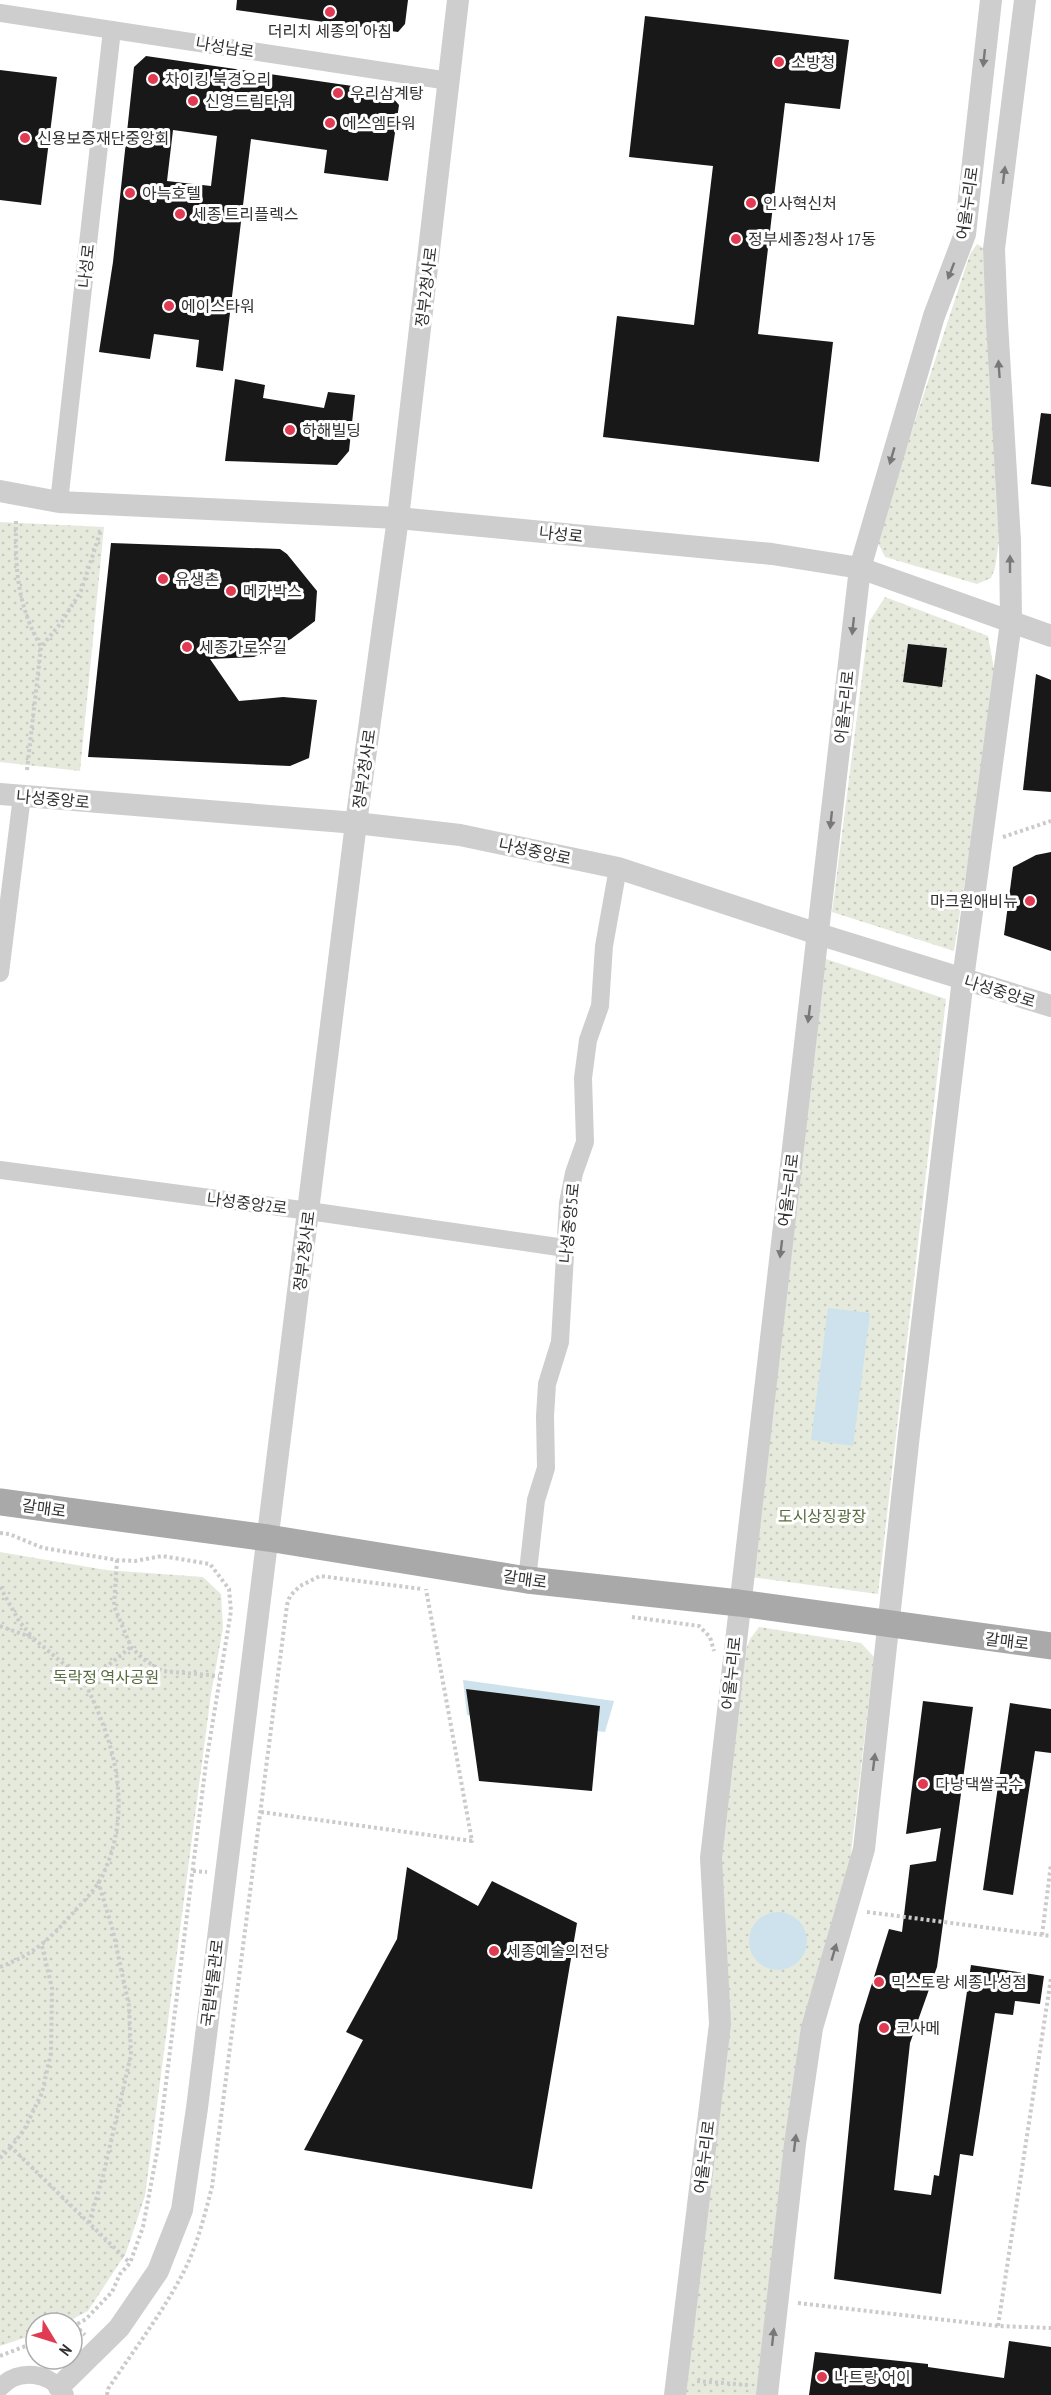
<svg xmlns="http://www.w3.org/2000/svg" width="1051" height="2395" font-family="'PT Sans Narrow','Noto Sans KR',sans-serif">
  <defs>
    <pattern id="grass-dots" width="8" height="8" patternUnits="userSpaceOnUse" patternTransform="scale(1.5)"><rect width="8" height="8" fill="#e5eadd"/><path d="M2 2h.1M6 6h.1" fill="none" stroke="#c5c9be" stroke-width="1.8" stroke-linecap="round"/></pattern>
  </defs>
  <rect width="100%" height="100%" fill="#fff"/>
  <g fill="url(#grass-dots)">
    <polygon points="977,244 983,248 1000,535 995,568 991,578 977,584 885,557 876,539 970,254"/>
    <polygon points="0,522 104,527 80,771 0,762"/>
    <polygon points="885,597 988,636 996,680 954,951 832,912 869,622"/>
    <polygon points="823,958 946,999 878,1594 750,1577"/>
    <polygon points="0,1552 106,1570 203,1577 221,1594 223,1628 211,1694 145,2196 126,2253 88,2311 65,2323 36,2323 36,2334 0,2346"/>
    <polygon points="759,1627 861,1643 874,1657 850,1862 762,2395 681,2395 729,2017 718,1866 741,1663 750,1639"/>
  </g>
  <g fill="#cde2ec">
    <polygon points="828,1308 870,1313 853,1446 811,1440"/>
    <polygon points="463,1680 614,1701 605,1732 467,1715"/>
    <circle cx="778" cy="1941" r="29"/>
  </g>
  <g fill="#181818" fill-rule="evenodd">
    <polygon points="237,0 408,0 405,24 398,32 236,10"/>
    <polygon points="645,16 849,40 840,109 785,103 758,334 833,342 819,462 603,437 617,316 694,325 713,166 629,157"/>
    <path d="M146 56 387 91 399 105 388 181 324 173 327 150 251 139 223 371 196 367 199 340 154 334 150 359 99 352 113 262 134 67ZM173 130 217 136 211 186 167 181Z"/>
    <polygon points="0,70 57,77 41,205 0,200"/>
    <polygon points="235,379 265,385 263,398 324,408 328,392 355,395 349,451 337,465 225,461"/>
    <polygon points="1041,413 1051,414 1051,487 1031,484"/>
    <polygon points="111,543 280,549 287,554 317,591 315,621 291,639 254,657 210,659 239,701 283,697 317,700 309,758 290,766 88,757"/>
    <polygon points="908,644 947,648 942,687 903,682"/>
    <polygon points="1036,674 1051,680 1051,792 1023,790"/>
    <polygon points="1051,852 1051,951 1004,935 1013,867 1036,855"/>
    <polygon points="466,1689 600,1706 592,1791 479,1781"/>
    <polygon points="923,1701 973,1707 937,1967 910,2043 894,2190 931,2195 934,2175 939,2176 971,1965 1044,1976 1040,2004 1015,2001 1013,2015 995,2013 973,2156 960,2154 941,2294 834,2279 859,2025 889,1929 902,1932 910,1865 936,1861 941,1828 906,1834"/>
    <polygon points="1010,1703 1051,1709 1051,1753 1035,1751 1013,1895 983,1890"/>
    <polygon points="407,1867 478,1906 492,1881 577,1923 532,2189 304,2150 363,2040 346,2032 397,1939"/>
    <polygon points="1009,2341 1051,2347 1051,2395 809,2395 815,2352 928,2364 928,2367 1004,2378"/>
  </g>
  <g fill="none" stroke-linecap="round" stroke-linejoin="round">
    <g stroke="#cbcbcb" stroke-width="4" stroke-dasharray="3 3" stroke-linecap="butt">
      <path d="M16 521C15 569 17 604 41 647"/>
      <polyline points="27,770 41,647 61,623 81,591 101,530"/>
      <polyline points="1003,837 1051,821"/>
      <polyline points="0,1533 9,1534 43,1548 117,1560 135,1561 162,1556 210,1564 229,1589 231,1611 206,1763 158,2147 143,2227 130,2263 120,2274 112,2292 86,2319 72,2327"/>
      <polyline points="117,1560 114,1606 131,1647 142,1658 162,1671 219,1676"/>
      <polyline points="0,1587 19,1621 33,1638"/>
      <polyline points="632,1617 699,1626 710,1637 714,1651"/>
      <polyline points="0,1626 33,1638 84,1681 105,1668 131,1647"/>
      <polyline points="261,1812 472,1841 426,1589"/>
      <polyline points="193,1871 207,1872"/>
      <polyline points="867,1912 1051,1936"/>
      <polyline points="1042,1935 1051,1864"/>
      <polyline points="42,1946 52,1988 51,2053 42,2093 24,2130 11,2147 130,2263"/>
      <path d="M0 1967C34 1954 49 1940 72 1914 84 1901 99 1886 105 1870 133 1805 114 1741 84 1681"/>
      <polyline points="0,2158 11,2147"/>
      <polyline points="89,2223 103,2176 131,2055 129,2006 113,1931 98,1881"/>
      <polyline points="798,2303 998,2326 1051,2328"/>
      <polyline points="75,2325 85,2335"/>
      <polyline points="998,2326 1051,1978"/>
      <polyline points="0,2356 36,2342"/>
      <polyline points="697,2381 749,2385"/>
      <path d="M107 2395 108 2389C133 2351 161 2315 182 2275 197 2247 204 2217 212 2187L287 1605 290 1596 300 1586 320 1576 422 1589"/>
    </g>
    <g stroke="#cecece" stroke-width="18">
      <polyline points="0,13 449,81"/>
      <polyline points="59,502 112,30"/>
      <polyline points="0,973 22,796"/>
      <polyline points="0,1170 309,1211 565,1248"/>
      <polyline points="527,1580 536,1500 546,1468 545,1416 547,1384 560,1342 568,1203 574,1173 585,1142 583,1078 588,1040 600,1006 604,946 618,868"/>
      <path d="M0 2388C18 2367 51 2372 65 2395"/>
    </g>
    <g stroke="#cecece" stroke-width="22">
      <polyline points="0,491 59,502 398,518 772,554 860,568 1051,636"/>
      <polyline points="0,794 356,823 460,835 618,868 818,934 1051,1006"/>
      <polyline points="59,2387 119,2328 158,2271 182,2210 197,2108 356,823 398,518 458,0"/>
      <polyline points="675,2395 720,2024 711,1858 860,568 934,316 965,234 991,0"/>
      <polyline points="767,2395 795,2144 812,2028 864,1849 909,1434 963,979 1011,622 1010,541 997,322 994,249 1025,0"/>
    </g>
    <polyline stroke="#a9a9a9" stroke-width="27" points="0,1502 268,1538 527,1580 739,1603 1051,1646"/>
  </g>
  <defs><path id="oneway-solid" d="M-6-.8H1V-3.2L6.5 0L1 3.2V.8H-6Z" transform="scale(1.5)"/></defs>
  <g fill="#787878">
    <use href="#oneway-solid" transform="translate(984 58) rotate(96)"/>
    <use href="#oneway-solid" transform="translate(1004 175) rotate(-83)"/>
    <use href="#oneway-solid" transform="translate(951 271) rotate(111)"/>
    <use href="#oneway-solid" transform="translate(999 369) rotate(-94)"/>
    <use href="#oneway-solid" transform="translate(892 456) rotate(106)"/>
    <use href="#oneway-solid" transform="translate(1010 564) rotate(-90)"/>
    <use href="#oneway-solid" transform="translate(853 626) rotate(96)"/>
    <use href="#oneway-solid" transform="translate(831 820) rotate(96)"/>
    <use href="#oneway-solid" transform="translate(809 1014) rotate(97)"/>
    <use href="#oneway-solid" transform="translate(781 1249) rotate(97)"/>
    <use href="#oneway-solid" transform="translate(874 1762) rotate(-83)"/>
    <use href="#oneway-solid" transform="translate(834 1952) rotate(-74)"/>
    <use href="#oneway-solid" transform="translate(795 2143) rotate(-83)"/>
    <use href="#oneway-solid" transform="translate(773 2337) rotate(-84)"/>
  </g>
  <g fill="#e03b52" stroke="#fff" stroke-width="2">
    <circle cx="330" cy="12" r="6"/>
    <circle cx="779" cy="62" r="6"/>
    <circle cx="153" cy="79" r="6"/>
    <circle cx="338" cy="93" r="6"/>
    <circle cx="193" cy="101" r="6"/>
    <circle cx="330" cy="123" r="6"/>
    <circle cx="25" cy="138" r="6"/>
    <circle cx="130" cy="193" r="6"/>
    <circle cx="751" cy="203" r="6"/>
    <circle cx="180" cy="214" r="6"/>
    <circle cx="736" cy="239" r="6"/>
    <circle cx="169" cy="306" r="6"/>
    <circle cx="290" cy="430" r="6"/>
    <circle cx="163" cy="579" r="6"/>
    <circle cx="231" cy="591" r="6"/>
    <circle cx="187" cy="647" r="6"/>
    <circle cx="1030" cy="901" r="6"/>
    <circle cx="923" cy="1784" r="6"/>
    <circle cx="494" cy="1951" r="6"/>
    <circle cx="879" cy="1982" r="6"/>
    <circle cx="884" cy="2028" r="6"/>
    <circle cx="822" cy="2377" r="6"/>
  </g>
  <g text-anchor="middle" stroke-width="6" stroke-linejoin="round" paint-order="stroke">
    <g font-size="16" fill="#313131" stroke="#fff" text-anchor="start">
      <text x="330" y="37" text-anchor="middle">더리치 세종의 아침</text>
      <text x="791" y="68">소방청</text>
      <text x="165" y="85">차이킹 북경오리</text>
      <text x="350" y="99">우리삼계탕</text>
      <text x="205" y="107">신영드림타워</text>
      <text x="342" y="129">에스엠타워</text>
      <text x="37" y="144">신용보증재단중앙회</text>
      <text x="142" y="199">아늑호텔</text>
      <text x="763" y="209">인사혁신처</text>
      <text x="192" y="220">세종 트리플렉스</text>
      <text x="748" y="245">정부세종2청사 17동</text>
      <text x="181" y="312">에이스타워</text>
      <text x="302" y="436">하해빌딩</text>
      <text x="175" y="585">유생촌</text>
      <text x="243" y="597">메가박스</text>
      <text x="199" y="653">세종가로수길</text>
      <text x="1018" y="907" text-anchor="end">마크원애비뉴</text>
      <text x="935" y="1790">다낭댁쌀국수</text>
      <text x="506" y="1957">세종예술의전당</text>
      <text x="891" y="1988">믹스토랑 세종나성점</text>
      <text x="896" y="2034">코사메</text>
      <text x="834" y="2383">나트랑 어이</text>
    </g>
    <g font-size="16" fill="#313131" stroke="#fff">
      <text transform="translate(225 47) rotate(9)" y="6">나성남로</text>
      <text transform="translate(967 203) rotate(-82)" y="6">어울누리로</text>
      <text transform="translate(86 266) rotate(-84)" y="6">나성로</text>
      <text transform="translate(426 287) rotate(-83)" y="6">정부2청사로</text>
      <text transform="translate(561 534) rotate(6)" y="6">나성로</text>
      <text transform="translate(844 707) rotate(-84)" y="6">어울누리로</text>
      <text transform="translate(364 769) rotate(-82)" y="6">정부2청사로</text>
      <text transform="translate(53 799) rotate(5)" y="6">나성중앙로</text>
      <text transform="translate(535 851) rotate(12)" y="6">나성중앙로</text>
      <text transform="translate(1000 991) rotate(17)" y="6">나성중앙로</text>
      <text transform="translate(788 1190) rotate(-83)" y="6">어울누리로</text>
      <text transform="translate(247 1203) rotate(7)" y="6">나성중앙2로</text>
      <text transform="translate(569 1223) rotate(-84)" y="6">나성중앙5로</text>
      <text transform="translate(304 1251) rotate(-83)" y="6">정부2청사로</text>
      <text transform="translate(44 1508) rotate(8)" y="6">갈매로</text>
      <text transform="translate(525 1579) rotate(8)" y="6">갈매로</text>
      <text transform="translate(1007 1641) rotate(7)" y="6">갈매로</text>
      <text transform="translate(731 1673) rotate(-84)" y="6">어울누리로</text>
      <text transform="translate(212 1983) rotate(-83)" y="6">국립박물관로</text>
      <text transform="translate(704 2157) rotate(-83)" y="6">어울누리로</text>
    </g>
    <g font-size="16" fill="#576c3f" stroke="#fff">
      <text x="822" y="1522">도시상징광장</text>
      <text x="106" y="1683">독락정 역사공원</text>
    </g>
  </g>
  <g transform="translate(54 2341) rotate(128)"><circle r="28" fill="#ffffff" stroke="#adadad" stroke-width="1.5"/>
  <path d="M0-4.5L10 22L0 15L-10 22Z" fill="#e03b52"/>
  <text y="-9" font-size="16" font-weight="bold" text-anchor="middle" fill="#313131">N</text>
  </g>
</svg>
